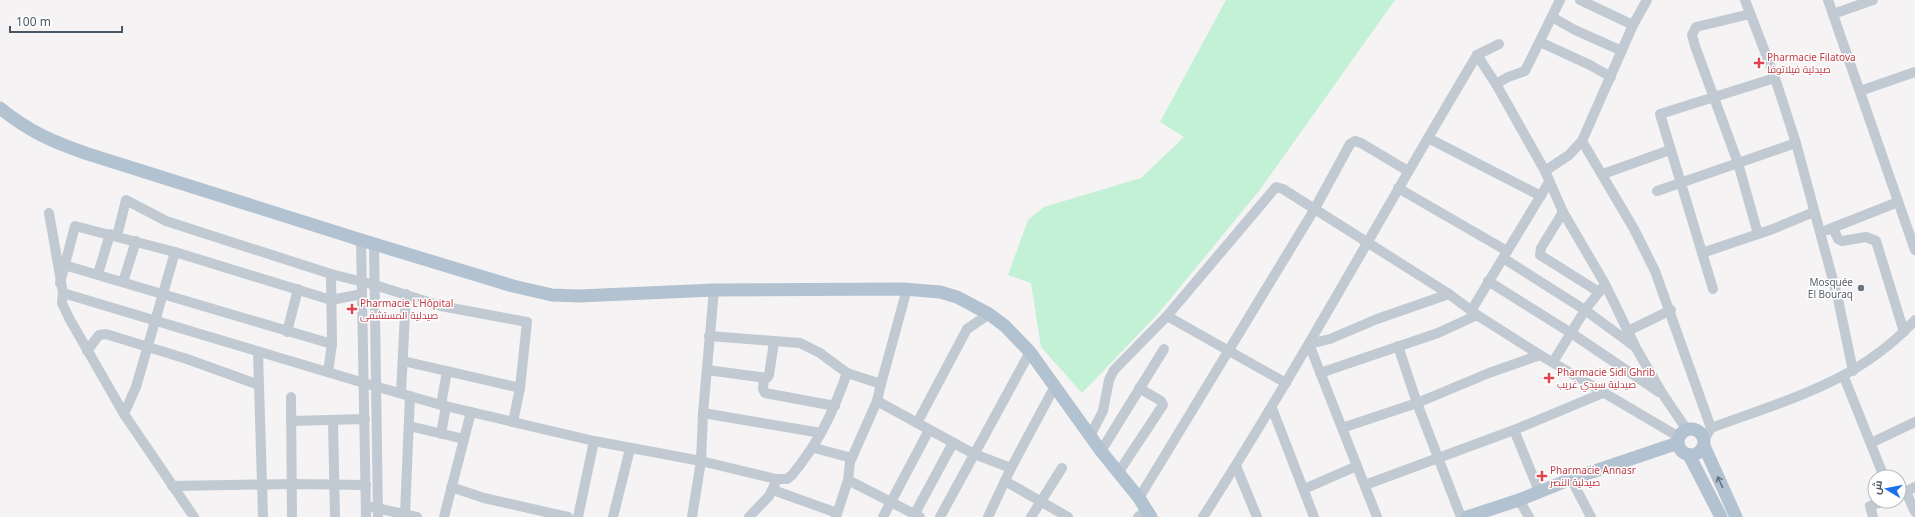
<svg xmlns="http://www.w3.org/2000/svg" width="1915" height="517" font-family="'Noto Sans',Cairo,sans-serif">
  <rect width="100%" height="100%" fill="#f5f3f3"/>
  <polygon fill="#c3f1d5" points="1226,0 1395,0 1259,191 1157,315 1082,393 1041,347 1031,283 1008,275 1028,220 1044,207 1141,178 1184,137 1160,122"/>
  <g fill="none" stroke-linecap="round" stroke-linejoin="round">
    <g stroke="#c1cad2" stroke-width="10">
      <polyline points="1580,0 1633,25"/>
      <polyline points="1745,0 1775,78 1796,143 1838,299 1853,371"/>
      <polyline points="1828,0 1915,250"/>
      <polyline points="1750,14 1696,27 1692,35 1695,46 1738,163 1758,234"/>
      <polyline points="1833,14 1873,0"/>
      <polyline points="1552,17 1575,30 1622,51"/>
      <polyline points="1540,42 1590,65 1611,77"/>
      <polyline points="1477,55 1496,84 1545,171 1563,212 1605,284 1636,348 1662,393 1687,430"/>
      <polyline points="1496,84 1508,77 1525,71 1560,0"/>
      <polyline points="1860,91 1915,72"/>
      <polyline points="1428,138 1541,196"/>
      <polyline points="1582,141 1634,229 1655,271 1711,428"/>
      <polyline points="1545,171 1569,155 1582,141 1633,25 1647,0"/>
      <polyline points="1603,174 1670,150"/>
      <polyline points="1398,188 1507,251"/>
      <polyline points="1657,191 1796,143"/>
      <polyline points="1563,212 1541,248 1540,255 1599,292"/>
      <polyline points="49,213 63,293 62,303 69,318 124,414 194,517"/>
      <polyline points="1833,228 1838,239 1842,241 1866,237 1876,241 1904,332"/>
      <polyline points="1827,230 1898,202"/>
      <polyline points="117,236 126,200 166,221 331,274 375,285 441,306 527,322 520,388 513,422"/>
      <polyline points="361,240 366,517"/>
      <polyline points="374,244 378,517"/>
      <polyline points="1702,253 1773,229 1814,212"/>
      <polyline points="1503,258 1585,310 1634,346"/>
      <polyline points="64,265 332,344"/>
      <polyline points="98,274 110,234"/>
      <polyline points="1488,281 1571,333 1659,392"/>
      <polyline points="123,282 136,241"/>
      <polyline points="60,283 75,226 175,252 331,300 362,294"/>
      <polyline points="1713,289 1660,114 1775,78"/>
      <path d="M63 293 364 383 441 405 594 441 701 461 776 479H787L792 475C819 442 833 413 847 373L820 353 800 343 709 336"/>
      <polyline points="1471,311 1549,182"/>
      <polyline points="1167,316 1286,383"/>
      <polyline points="1628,331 1671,310"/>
      <polyline points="287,332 298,289"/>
      <polyline points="1398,346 1417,403 1461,517"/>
      <polyline points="87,351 99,335 106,334 187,359 259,385"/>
      <polyline points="258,352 263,517"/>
      <polyline points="403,361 520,388"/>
      <polyline points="1553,362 1585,310 1603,287"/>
      <polyline points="707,370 767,378 769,375 774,342"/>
      <polyline points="328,372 332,344 331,274"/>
      <polyline points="847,373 881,384 877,401"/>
      <polyline points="1320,373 1438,333 1477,315"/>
      <polyline points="1844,377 1884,477"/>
      <polyline points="764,378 763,389 765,393 835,406"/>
      <polyline points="881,384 907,289"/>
      <polyline points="401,393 406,294"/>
      <polyline points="291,397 292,517"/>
      <polyline points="441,405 447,371"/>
      <polyline points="1272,408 1314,517"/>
      <polyline points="703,413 821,433"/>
      <polyline points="124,414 136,387 175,252"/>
      <polyline points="291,421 365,419"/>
      <polyline points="333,421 335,517"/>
      <polyline points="917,423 967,329 989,314"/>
      <polyline points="409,426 464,439"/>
      <polyline points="1342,428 1417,403 1489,373 1540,355"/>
      <polyline points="1514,430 1539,491"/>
      <polyline points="441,434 446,406"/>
      <polyline points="1090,436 1103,411 1109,380 1114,370 1167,316 1276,187 1283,189 1449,294 1477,315 1540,355 1679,437"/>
      <path d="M1704 440 1711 428C1786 400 1859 382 1915 320"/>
      <polyline points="1871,443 1915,422"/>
      <polyline points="814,448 852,458"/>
      <polyline points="1101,451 1164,349"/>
      <polyline points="1236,466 1257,517"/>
      <polyline points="1118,473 1163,405 1161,401 1139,388"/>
      <polyline points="1571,479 1591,517"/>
      <polyline points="848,480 850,462 877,401 974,454 1011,468"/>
      <polyline points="1005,481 1068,517"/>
      <polyline points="1365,485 1514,430 1603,393"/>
      <polyline points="172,486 294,484 366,485"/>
      <polyline points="451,487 484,498 568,517"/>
      <polyline points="1304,489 1357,466"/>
      <polyline points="773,490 837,513"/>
      <polyline points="1906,492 1915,512"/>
      <polyline points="1899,495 1915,487"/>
      <polyline points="1139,498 1314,210 1350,144 1355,141 1361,143 1408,171"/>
      <polyline points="1519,500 1529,517"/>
      <polyline points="372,507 417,517"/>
      <polyline points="405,514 410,396"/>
      <polyline points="444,517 471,412"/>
      <polyline points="578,517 594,441"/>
      <polyline points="613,517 630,449"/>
      <polyline points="692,517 701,461 703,413 714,290"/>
      <polyline points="749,517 769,496 775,484"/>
      <polyline points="836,517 848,480 920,517"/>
      <polyline points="883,517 929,430"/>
      <polyline points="913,517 953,443"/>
      <polyline points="940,517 1030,352"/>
      <polyline points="988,517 1011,468 1055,386"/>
      <polyline points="1031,517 1062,468"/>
      <polyline points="1138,517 1146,511"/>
      <path d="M1203 517C1300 366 1385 208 1477 55L1499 44"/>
      <polyline points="1377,517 1309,344 1330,339 1377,319 1449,294"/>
      <polyline points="1873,517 1870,506 1884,501"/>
    </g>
    <g stroke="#b3c2d1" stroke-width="13">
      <path d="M0 108C28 131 53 142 88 154L361 240 513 286 552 295 579 296 714 290 903 289 940 292 957 297 989 314 1005 326 1030 352 1101 451 1139 498 1151 517"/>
      <circle cx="1691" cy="442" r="13"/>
      <polyline points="1704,446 1736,517"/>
      <polyline points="1689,455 1721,517"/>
      <polyline points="1467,517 1519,500 1571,479 1678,443"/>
    </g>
  </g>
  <defs><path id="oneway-shaft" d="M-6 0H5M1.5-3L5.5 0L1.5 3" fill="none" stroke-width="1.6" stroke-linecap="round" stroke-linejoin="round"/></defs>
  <use stroke="#64717d" href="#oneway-shaft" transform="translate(1720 482) rotate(-115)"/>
  <g fill="#e0444e" stroke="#fff" stroke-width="1.5">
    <path d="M1757 57h4v4h4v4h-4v4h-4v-4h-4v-4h4z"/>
    <path d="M350 303h4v4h4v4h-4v4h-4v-4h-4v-4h4z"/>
    <path d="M1547 372h4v4h4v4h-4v4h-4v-4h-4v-4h4z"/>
    <path d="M1540 470h4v4h4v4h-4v4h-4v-4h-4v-4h4z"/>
  </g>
  <circle fill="#6b7280" stroke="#fff" stroke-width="1.5" cx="1861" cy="288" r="4"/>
  <g text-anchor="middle" stroke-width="3" stroke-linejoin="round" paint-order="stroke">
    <g font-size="10" fill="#be3a42" stroke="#fff" text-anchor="start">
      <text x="1767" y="61">Pharmacie Filatova<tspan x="1767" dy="12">صيدلية فيلاتوفا</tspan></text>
      <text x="360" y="307">Pharmacie L'Hôpital<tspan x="360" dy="12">صيدلية المستشفى</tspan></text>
      <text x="1557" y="376">Pharmacie Sidi Ghrib<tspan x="1557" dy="12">صيدلية سيدي غريب</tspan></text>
      <text x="1550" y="474">Pharmacie Annasr<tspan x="1550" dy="12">صيدلية النصر</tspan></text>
    </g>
    <g font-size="10" fill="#5b616d" stroke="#fff" text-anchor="end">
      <text x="1853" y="286">Mosquée<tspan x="1853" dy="12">El Bouraq</tspan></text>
    </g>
  </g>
  <g transform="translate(1887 489) rotate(280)"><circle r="19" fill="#ffffff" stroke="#b7bbc0"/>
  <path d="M0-3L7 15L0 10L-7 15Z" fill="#1a73e8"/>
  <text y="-6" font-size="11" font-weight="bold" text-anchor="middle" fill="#4a5661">ش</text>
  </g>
  <path d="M10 26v6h112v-6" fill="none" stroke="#4a5661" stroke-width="2"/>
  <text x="16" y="26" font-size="12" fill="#4a5661" stroke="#ffffff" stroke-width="3" paint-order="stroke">100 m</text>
</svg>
